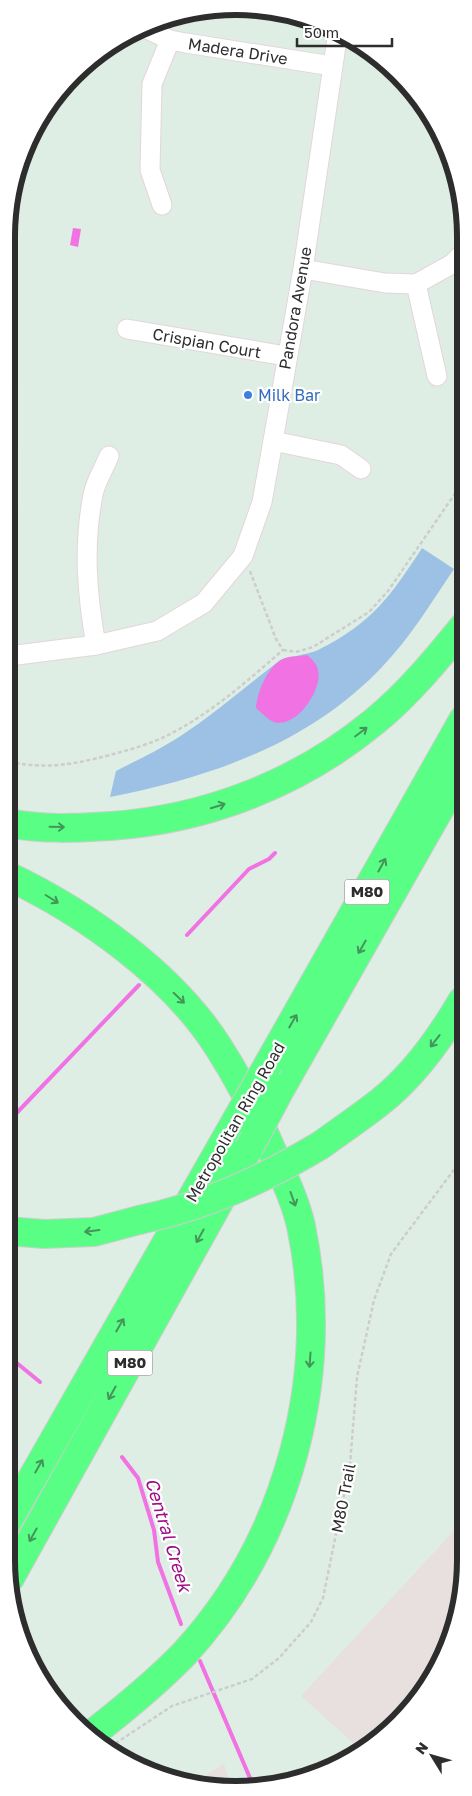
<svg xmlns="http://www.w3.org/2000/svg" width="472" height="1796" font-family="'Golos Text',sans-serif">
  <rect width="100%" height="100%" fill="#dfeee5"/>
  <g fill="#e7e0df">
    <polygon points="462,1522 461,1605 435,1675 376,1742 361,1750 301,1696"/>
    <polygon points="224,1764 232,1788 221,1789 194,1782"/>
  </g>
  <path fill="#9cc1e4" d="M422 548 454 569C431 603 410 638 382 667 309 744 211 777 110 797L116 771C137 760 159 750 179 737 214 714 246 686 279 661 284 657 307 655 318 650 372 623 390 597 422 548Z"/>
  <g fill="#f072e3">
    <polygon points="73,228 81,229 78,247 70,245"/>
    <path d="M307 655C312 659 317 664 318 670 323 690 296 729 274 722 268 720 261 712 256 708 257 693 267 668 281 660 288 655 299 657 307 655Z"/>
  </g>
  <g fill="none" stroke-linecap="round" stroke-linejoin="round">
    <g stroke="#f072e3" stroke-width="4">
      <polyline points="187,935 249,869 269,859 275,853"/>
      <polyline points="8,1122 139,985"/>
      <polyline points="7,1355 40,1382"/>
      <polyline points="122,1457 138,1478 154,1530 158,1562 181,1624"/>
      <polyline points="200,1661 253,1785"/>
    </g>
    <defs>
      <g id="minor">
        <polyline points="147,29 170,40 186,43 332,66"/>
        <polyline points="162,205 150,170 152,84 170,40"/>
        <polyline points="303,269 385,283 416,284 452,264 464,252"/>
        <polyline points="416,284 437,376"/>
        <polyline points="127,329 286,356"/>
        <polyline points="273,441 341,455 361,469"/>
        <path d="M96 645C87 595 83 546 93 495 95 482 104 469 109 456"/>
        <polyline points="9,656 96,645 157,631 204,603 243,556 262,502 273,441 303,269 338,32"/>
      </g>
      <g id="highway">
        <path d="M9 823C42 830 78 828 111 826 208 819 300 783 375 721 408 694 436 660 463 627"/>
        <path d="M8 876C86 913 173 975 219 1048 237 1076 253 1107 266 1137 278 1166 294 1195 301 1226 332 1376 289 1540 184 1654 156 1683 124 1709 92 1734"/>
        <polyline points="269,1063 463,720"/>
        <polyline points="281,1088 463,768"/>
        <path d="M321 1145C340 1131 361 1117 380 1102 413 1076 441 1037 462 1001"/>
        <polyline points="7,1231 44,1234 94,1232 139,1220"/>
        <polyline points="6,1524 237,1119"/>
        <polyline points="10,1578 249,1148"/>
      </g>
    </defs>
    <use href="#minor" stroke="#e5d4da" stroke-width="21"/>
    <use href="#highway" stroke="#cdcdcd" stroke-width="30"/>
    <g stroke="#cdcdcd" stroke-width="2.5" stroke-dasharray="4 2.5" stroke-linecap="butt">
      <polyline points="250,571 276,639 283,650"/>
      <polyline points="283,650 296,652 313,647 369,612 388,591 463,482"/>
      <path d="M9 762C50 769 70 765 110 755 128 750 147 745 164 737 208 716 246 682 283 650"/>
      <polyline points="110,1747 172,1706 252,1679 279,1658 311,1622 323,1598 350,1465 357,1377 374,1300 391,1254 462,1159"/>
    </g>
    <use href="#minor" stroke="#fff" stroke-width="19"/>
    <use href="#highway" stroke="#59ff85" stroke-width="28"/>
    <defs>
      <g id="highway-bridge">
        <polyline points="237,1119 269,1063"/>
        <polyline points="249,1148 281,1088"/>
        <path d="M139 1220C206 1206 262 1180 321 1145"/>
      </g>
    </defs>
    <use href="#highway-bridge" stroke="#cdcdcd" stroke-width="30" stroke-linecap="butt"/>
    <use href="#highway-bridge" stroke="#59ff85" stroke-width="28"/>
  </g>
  <defs><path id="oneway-shaft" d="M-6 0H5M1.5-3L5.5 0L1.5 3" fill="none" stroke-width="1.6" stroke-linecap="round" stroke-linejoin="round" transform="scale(1.25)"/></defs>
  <g stroke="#439659">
    <use href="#oneway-shaft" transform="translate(361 732) rotate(-37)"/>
    <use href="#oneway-shaft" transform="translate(218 806) rotate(-17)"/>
    <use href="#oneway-shaft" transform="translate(57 827) rotate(1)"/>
    <use href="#oneway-shaft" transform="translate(382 865) rotate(-61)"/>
    <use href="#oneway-shaft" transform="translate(52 899) rotate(32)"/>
    <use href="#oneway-shaft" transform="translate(362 947) rotate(120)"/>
    <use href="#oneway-shaft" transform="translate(179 998) rotate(44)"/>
    <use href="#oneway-shaft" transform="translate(293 1021) rotate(-60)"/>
    <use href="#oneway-shaft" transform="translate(435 1041) rotate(128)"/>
    <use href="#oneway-shaft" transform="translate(293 1199) rotate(70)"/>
    <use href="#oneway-shaft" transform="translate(92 1231) rotate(173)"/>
    <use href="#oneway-shaft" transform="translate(200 1236) rotate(119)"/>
    <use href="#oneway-shaft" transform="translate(120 1325) rotate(-60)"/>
    <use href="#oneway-shaft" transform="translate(310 1360) rotate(94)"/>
    <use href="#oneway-shaft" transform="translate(112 1393) rotate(119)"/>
    <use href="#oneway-shaft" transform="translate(39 1466) rotate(-60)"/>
    <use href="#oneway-shaft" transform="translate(33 1535) rotate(119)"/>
  </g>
  <circle fill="#3f7fe0" stroke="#fff" stroke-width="2" cx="248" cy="395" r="5"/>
  <g text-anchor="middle" stroke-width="4.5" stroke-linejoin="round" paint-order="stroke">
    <g fill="#fff" stroke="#6c6c6c" stroke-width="1">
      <rect x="344.5" y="879.5" width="45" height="25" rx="4"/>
      <rect x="107.5" y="1350.5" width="45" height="25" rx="4"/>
    </g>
    <g font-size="15" font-weight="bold" fill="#2d2d2d">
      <text x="367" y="897">M80</text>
      <text x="130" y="1368">M80</text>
    </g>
    <g font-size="16" fill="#2d2d2d" stroke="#fff">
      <text transform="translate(238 51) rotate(9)" y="6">Madera Drive</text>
      <text transform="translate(295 308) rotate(-80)" y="6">Pandora Avenue</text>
      <text transform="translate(207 343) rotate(10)" y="6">Crispian Court</text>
      <text transform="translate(235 1122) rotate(-60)" y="6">Metropolitan Ring Road</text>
      <text transform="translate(343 1498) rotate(-79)" y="6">M80 Trail</text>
    </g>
    <g font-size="16" fill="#366cbe" stroke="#fff" text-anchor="start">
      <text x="258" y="401">Milk Bar</text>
    </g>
    <g font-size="18" font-style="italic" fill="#a00d86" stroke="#fff">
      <text transform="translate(168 1535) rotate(73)" y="6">Central Creek</text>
    </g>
  </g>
  <path d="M0 0H472V1796H0ZM236 15H236A221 221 0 0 1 457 236V1560A221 221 0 0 1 236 1781H236A221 221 0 0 1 15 1560V236A221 221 0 0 1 236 15Z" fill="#fff" fill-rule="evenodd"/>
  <path fill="none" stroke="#2d2d2d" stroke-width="6" d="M236 15H236A221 221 0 0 1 457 236V1560A221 221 0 0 1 236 1781H236A221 221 0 0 1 15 1560V236A221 221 0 0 1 236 15Z"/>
  <g transform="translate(432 1756) rotate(307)" stroke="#ffffff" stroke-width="4" paint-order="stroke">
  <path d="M0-4L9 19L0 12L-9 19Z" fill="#2d2d2d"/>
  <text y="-8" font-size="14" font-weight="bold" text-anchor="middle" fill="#2d2d2d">N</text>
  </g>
  <path d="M297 38v8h95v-8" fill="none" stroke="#2d2d2d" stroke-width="2.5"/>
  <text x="304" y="38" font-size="15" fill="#2d2d2d" stroke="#ffffff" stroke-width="4" paint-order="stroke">50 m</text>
</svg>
